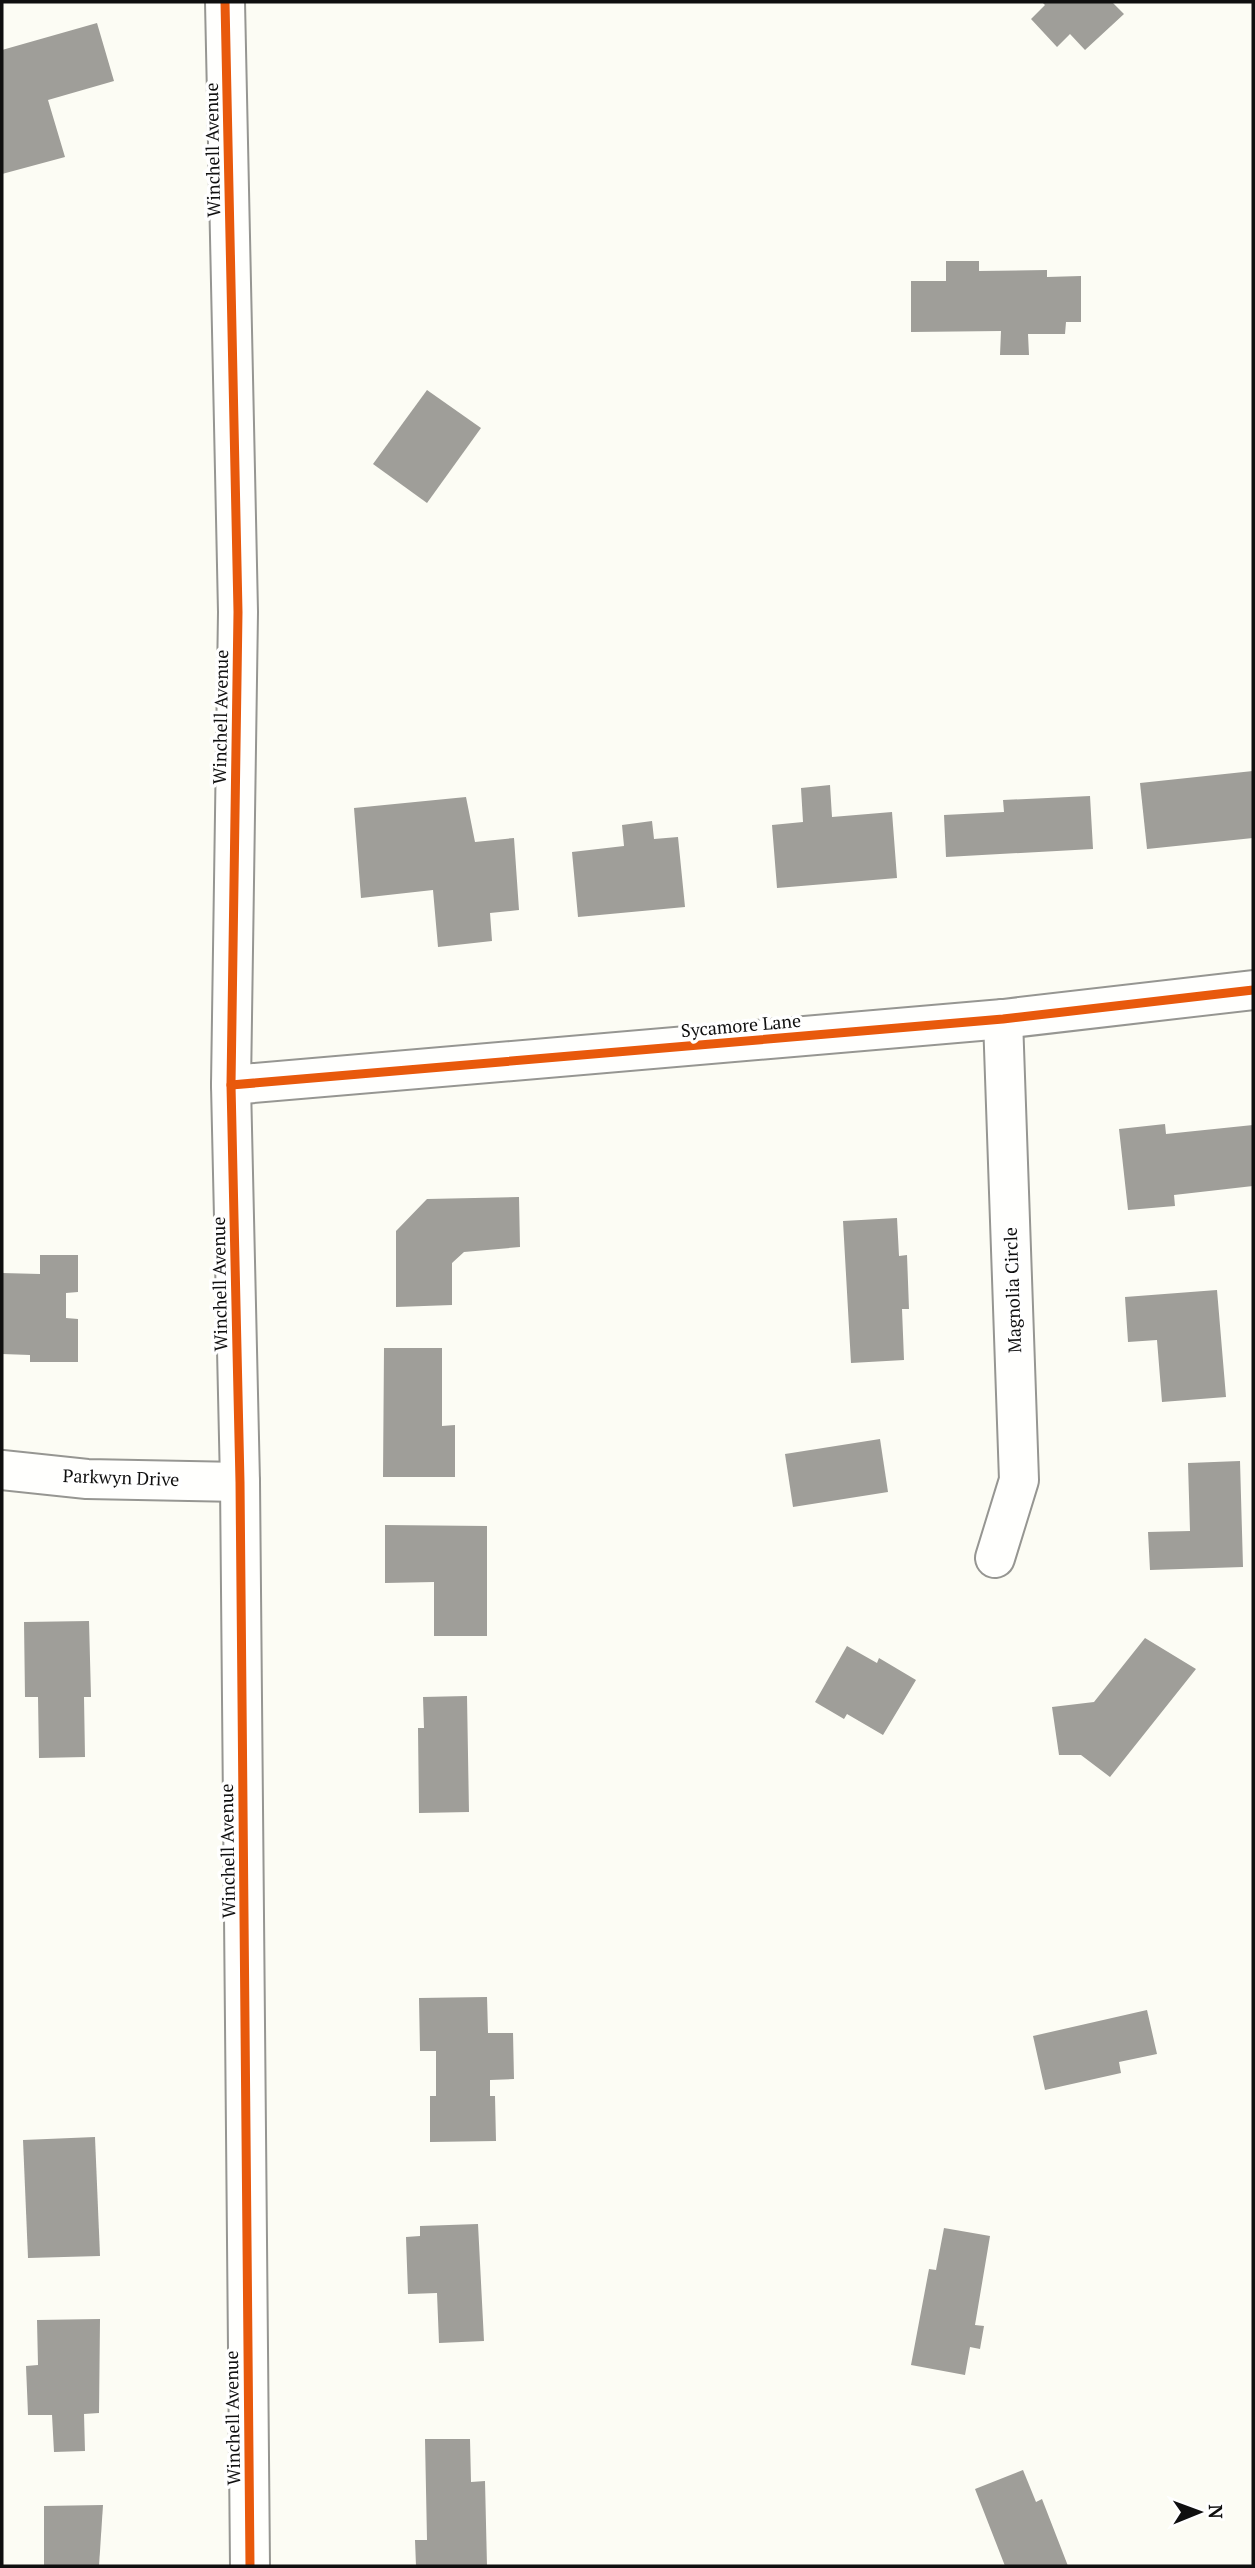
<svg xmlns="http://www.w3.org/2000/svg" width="1255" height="2568" font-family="'PT Serif',serif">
  <rect width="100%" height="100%" fill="#fcfcf4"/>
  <g fill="#9f9e99">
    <polygon points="1042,2 1112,2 1124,14 1085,50 1070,34 1057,47 1031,19 1045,5"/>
    <polygon points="97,23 114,81 48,100 65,157 2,174 2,50"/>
    <polygon points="946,261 979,261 979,271 1047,270 1047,277 1081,276 1081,322 1066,322 1065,334 1028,334 1029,355 1000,355 1001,331 911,332 911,281 946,281"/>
    <polygon points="427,390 481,428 427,503 373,464"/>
    <polygon points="1253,771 1253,838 1147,849 1140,783"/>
    <polygon points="830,785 832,817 892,812 897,878 777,888 772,825 803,822 801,788"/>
    <polygon points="1090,796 1093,849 946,857 944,815 1004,812 1003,800"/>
    <polygon points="466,797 475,842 514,838 519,910 490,913 492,941 438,947 433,890 361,898 354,808"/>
    <polygon points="652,821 654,839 678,837 685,907 578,917 572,852 624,846 622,825"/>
    <polygon points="1165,1124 1166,1134 1253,1125 1253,1186 1174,1195 1175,1206 1128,1210 1119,1129"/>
    <polygon points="519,1197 520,1247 464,1252 452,1263 452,1305 396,1307 396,1231 427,1199"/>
    <polygon points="897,1218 899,1256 907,1255 909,1309 902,1309 904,1360 851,1363 843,1221"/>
    <polygon points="40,1255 78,1255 78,1292 66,1293 66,1318 78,1319 78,1362 30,1362 30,1355 2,1354 2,1273 40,1274"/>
    <polygon points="1217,1290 1226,1397 1162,1402 1157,1340 1128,1342 1125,1297"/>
    <polygon points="384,1348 442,1348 442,1426 455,1425 455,1477 383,1477"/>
    <polygon points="880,1439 888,1492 793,1507 785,1454"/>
    <polygon points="1240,1461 1243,1567 1150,1570 1148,1532 1190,1531 1188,1463"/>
    <polygon points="385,1525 487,1526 487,1636 434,1636 434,1582 385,1583"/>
    <polygon points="89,1621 91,1697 84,1697 85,1757 39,1758 38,1697 25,1697 24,1622"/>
    <polygon points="1145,1638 1196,1669 1110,1777 1081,1755 1059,1755 1052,1707 1094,1702"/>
    <polygon points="847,1646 877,1663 879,1658 916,1680 883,1735 847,1714 844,1719 815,1702"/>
    <polygon points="467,1696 469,1812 419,1813 418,1728 424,1728 423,1697"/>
    <polygon points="487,1997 488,2033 513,2033 514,2079 490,2080 490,2096 495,2096 496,2141 430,2142 430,2096 436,2096 436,2051 420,2051 419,1998"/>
    <polygon points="1147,2010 1157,2054 1119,2062 1121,2073 1045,2090 1033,2036"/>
    <polygon points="95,2137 100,2256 28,2258 23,2140"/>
    <polygon points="478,2224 484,2341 439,2343 437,2293 408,2294 406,2237 420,2236 420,2226"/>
    <polygon points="944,2228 990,2236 975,2325 984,2326 980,2349 970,2347 965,2375 911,2365 929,2269 936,2270"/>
    <polygon points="100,2319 99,2413 84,2414 85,2451 54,2452 52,2415 28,2415 26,2366 38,2365 37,2320"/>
    <polygon points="425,2439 470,2439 471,2482 485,2481 487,2566 416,2566 415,2540 427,2540"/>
    <polygon points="1023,2470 1036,2502 1042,2499 1068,2566 1005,2566 975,2489"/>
    <polygon points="103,2505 99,2566 44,2566 44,2506"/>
  </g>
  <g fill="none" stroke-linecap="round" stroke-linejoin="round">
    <defs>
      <g id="minor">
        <polyline points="225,2 238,612 231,1085 240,1482 250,2566"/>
        <polyline points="231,1085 1003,1019 1253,990"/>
        <polyline points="2,1470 87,1479 240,1482"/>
        <polyline points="995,1558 1019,1480 1003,1019"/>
      </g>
    </defs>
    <use href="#minor" stroke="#969692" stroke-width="42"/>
    <use href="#minor" stroke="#fffffd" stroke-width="38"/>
    <defs>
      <g id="cycleway">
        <polyline points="225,2 238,612 231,1085 240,1482 250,2566"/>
        <polyline points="231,1085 1003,1019 1253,990"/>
      </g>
    </defs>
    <use href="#cycleway" stroke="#fff" stroke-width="13"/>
    <use href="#cycleway" stroke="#e8590c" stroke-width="9"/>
  </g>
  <g text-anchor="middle" stroke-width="7" stroke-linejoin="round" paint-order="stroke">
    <g font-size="18" fill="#0f0f0f" stroke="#fff">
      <text transform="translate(213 150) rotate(-91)" y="6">Winchell Avenue</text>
      <text transform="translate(221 717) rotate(-89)" y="6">Winchell Avenue</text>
      <text transform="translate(741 1026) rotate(-5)" y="6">Sycamore Lane</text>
      <text transform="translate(220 1284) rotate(-91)" y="6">Winchell Avenue</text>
      <text transform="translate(1013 1290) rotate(-92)" y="6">Magnolia Circle</text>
      <text transform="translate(121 1478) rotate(2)" y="6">Parkwyn Drive</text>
      <text transform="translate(228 1851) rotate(-91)" y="6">Winchell Avenue</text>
      <text transform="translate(233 2418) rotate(-91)" y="6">Winchell Avenue</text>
    </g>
  </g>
  <rect width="1255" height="2568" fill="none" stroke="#0f0f0f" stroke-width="7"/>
  <g transform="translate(1199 2512) rotate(89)" stroke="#ffffff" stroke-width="5" paint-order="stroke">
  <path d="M0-5L12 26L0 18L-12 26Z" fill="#0f0f0f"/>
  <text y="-10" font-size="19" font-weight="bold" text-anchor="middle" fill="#0f0f0f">N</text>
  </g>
</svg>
